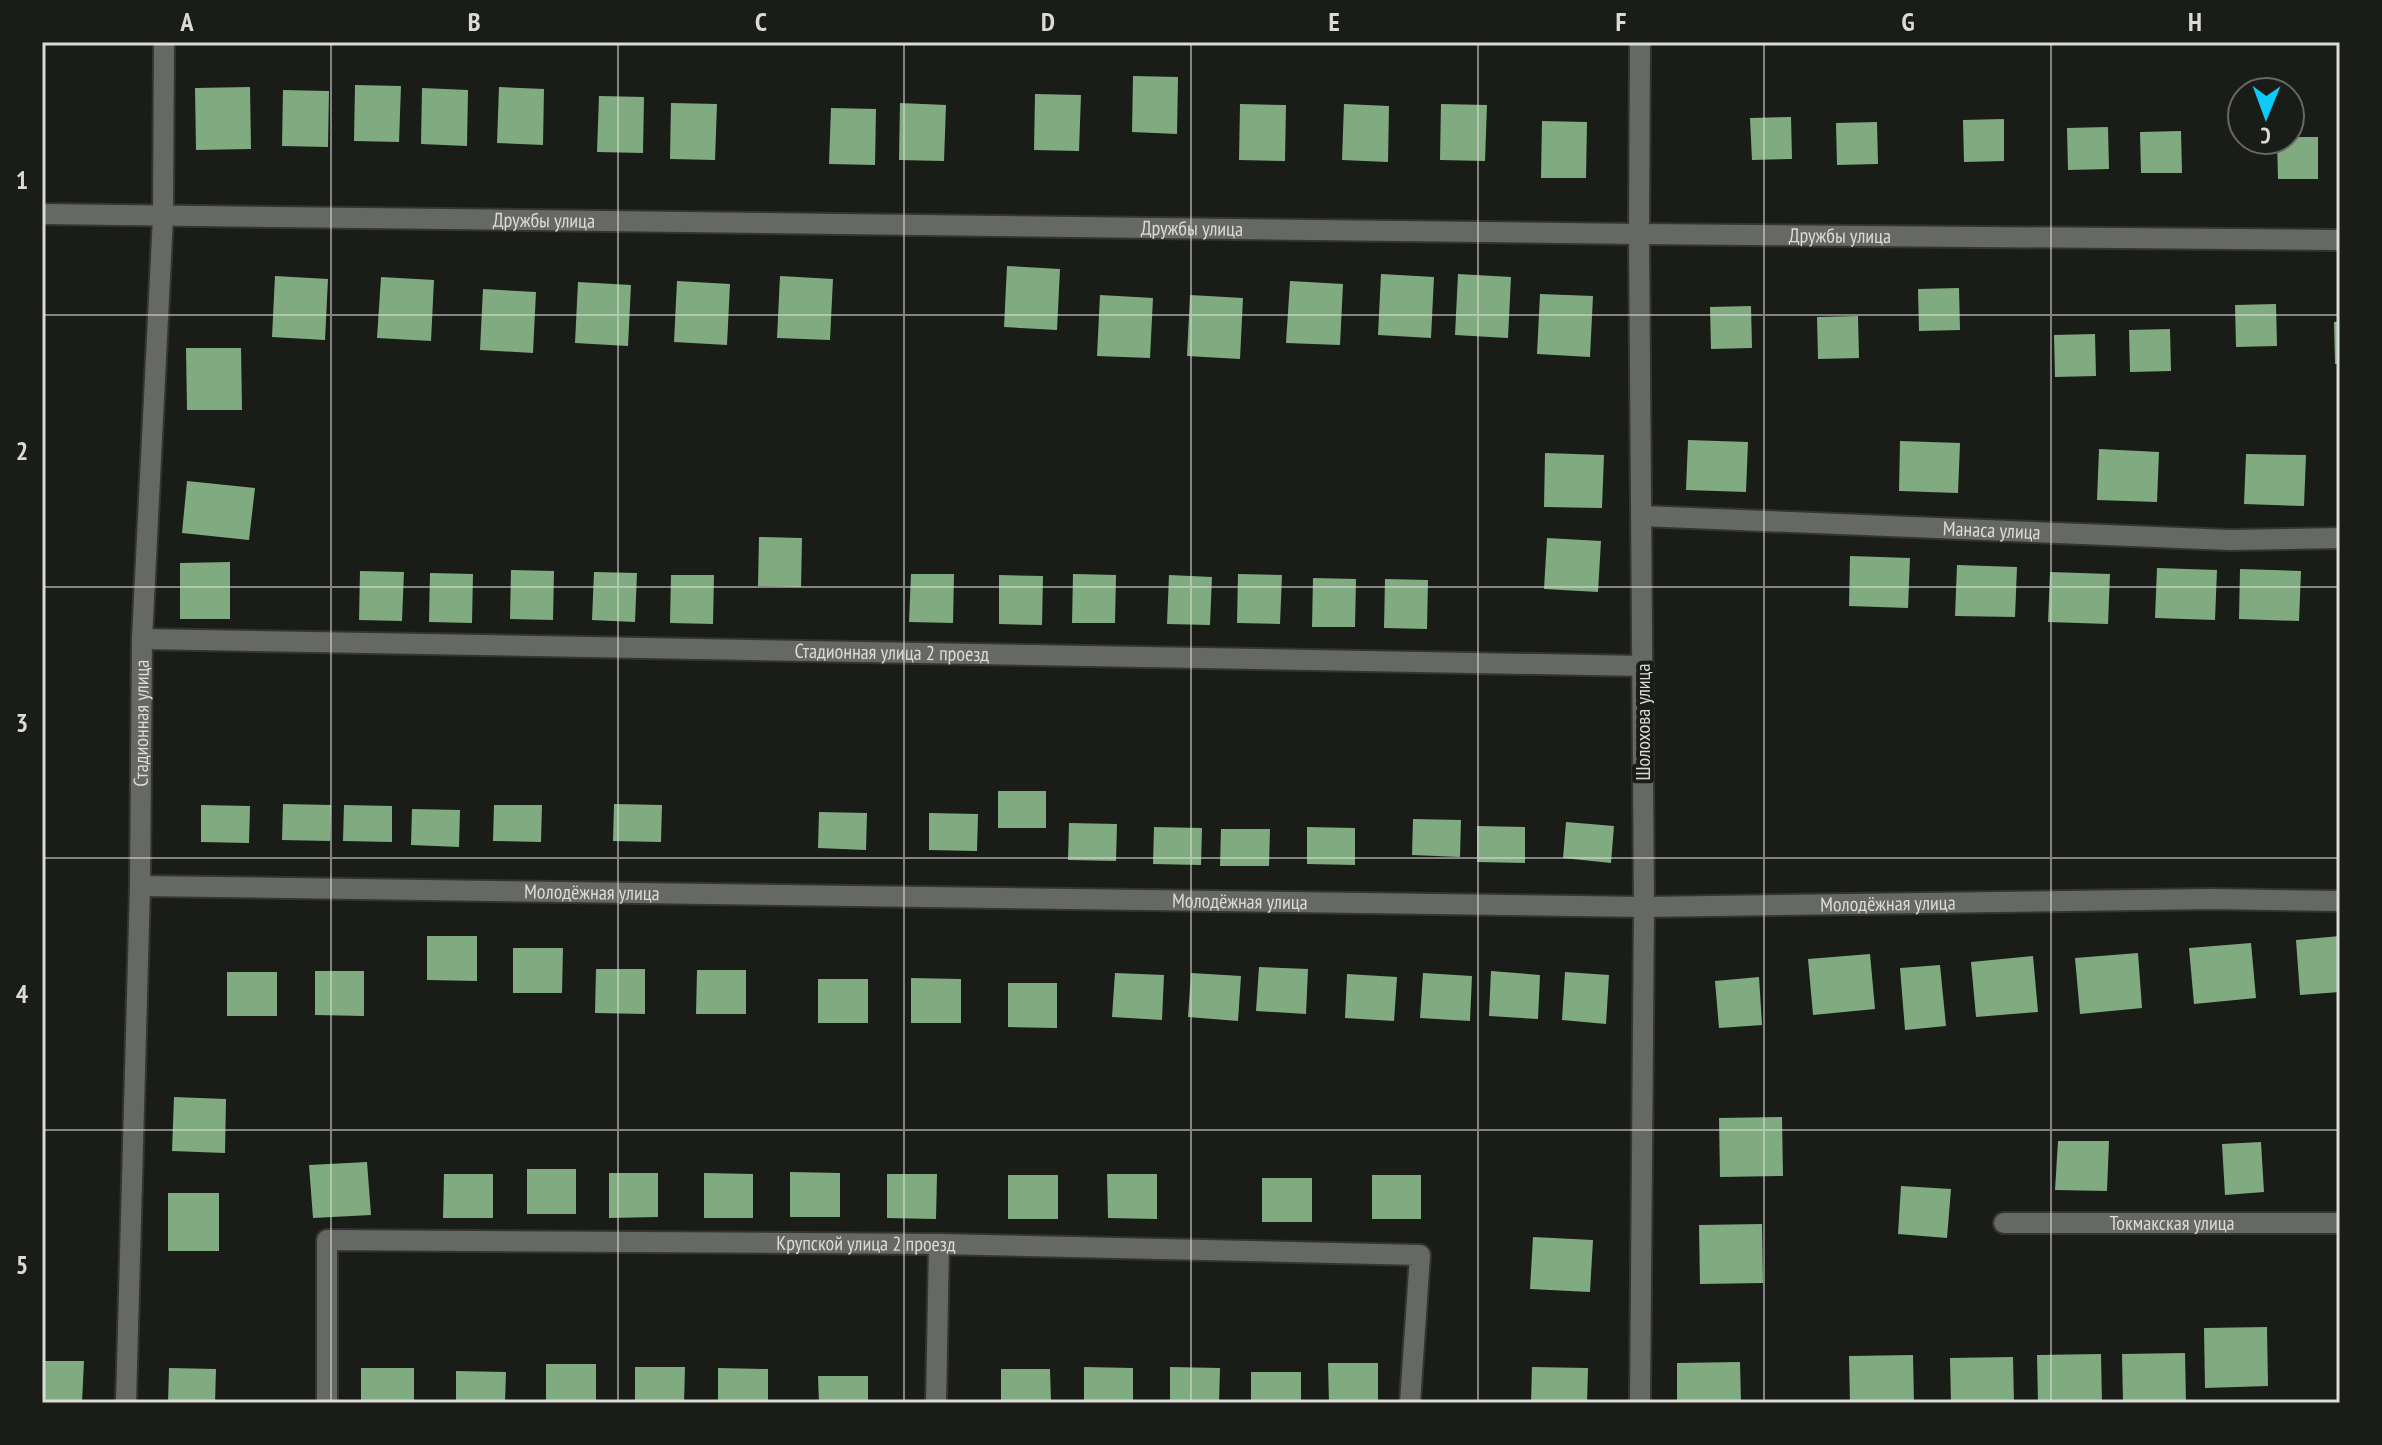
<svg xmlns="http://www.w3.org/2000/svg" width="2382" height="1445" font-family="'PT Sans Narrow',sans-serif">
  <rect width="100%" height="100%" fill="#1a1c17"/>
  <g fill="#80ab80">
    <polygon points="1133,76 1178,77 1177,134 1132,132"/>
    <polygon points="355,85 401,86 399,142 354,141"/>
    <polygon points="250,87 251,149 196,150 195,88"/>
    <polygon points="499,87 544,89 543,145 497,143"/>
    <polygon points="422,88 468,90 467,146 421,144"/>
    <polygon points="283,90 329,91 328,147 282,146"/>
    <polygon points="1035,94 1081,95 1079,151 1034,150"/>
    <polygon points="599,96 644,97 643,153 597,152"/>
    <polygon points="671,103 717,104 715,160 670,159"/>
    <polygon points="900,103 946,105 944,161 899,160"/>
    <polygon points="1240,104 1286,105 1285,161 1239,160"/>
    <polygon points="1344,104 1389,106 1388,162 1342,160"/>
    <polygon points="1441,104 1487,105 1485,161 1440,160"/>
    <polygon points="831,108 876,109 875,165 829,164"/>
    <polygon points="1791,117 1792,159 1752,160 1750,118"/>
    <polygon points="2004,119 2004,161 1964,162 1963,120"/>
    <polygon points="1542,121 1587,122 1586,178 1541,178"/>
    <polygon points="1877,122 1878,164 1837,165 1836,123"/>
    <polygon points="2108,127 2109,169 2068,170 2067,128"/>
    <polygon points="2181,131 2182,173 2141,173 2140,132"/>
    <polygon points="2290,137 2318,137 2318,179 2278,179 2277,140 2290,140"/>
    <polygon points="1007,266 1060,269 1057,330 1004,327"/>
    <polygon points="1381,274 1434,277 1431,338 1378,335"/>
    <polygon points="1458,274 1511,277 1508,338 1455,335"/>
    <polygon points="275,276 328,279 325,340 272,337"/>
    <polygon points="780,276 833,279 830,340 777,338"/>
    <polygon points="381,277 434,280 431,341 377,338"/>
    <polygon points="677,281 730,284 727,345 674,342"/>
    <polygon points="1290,281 1343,284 1340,345 1286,343"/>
    <polygon points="578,282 631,285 628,346 575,343"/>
    <polygon points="1959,288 1960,330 1919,331 1918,289"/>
    <polygon points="483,289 536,292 533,353 480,350"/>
    <polygon points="1540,294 1593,296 1590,357 1537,354"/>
    <polygon points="1100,295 1153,298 1150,358 1097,356"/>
    <polygon points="1190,295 1243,298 1240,359 1187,356"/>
    <polygon points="2276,304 2277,346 2236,347 2235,305"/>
    <polygon points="1751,306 1752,348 1711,349 1710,307"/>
    <polygon points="1858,316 1859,358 1818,359 1817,317"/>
    <polygon points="2340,321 2340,364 2335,364 2334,322"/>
    <polygon points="2170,329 2171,371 2130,372 2129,330"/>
    <polygon points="2095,334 2096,376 2055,377 2054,335"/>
    <polygon points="186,348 241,348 242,410 187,410"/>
    <polygon points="1688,440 1748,442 1746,492 1686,490"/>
    <polygon points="1900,441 1960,443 1958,493 1899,491"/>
    <polygon points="2099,449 2159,452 2157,502 2097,500"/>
    <polygon points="1545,453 1604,455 1602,508 1544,507"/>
    <polygon points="2246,454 2306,455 2304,506 2244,504"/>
    <polygon points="187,481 255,488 249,540 182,533"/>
    <polygon points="759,537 802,538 801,587 758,586"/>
    <polygon points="1547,538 1601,541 1598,592 1544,589"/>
    <polygon points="1850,556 1910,558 1908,608 1849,606"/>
    <polygon points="230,562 230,619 180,619 180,563"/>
    <polygon points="1957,565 2017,567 2015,617 1955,616"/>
    <polygon points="2157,568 2217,570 2215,620 2155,618"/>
    <polygon points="2240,569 2301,571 2299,621 2239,619"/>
    <polygon points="511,570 554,571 553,620 510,619"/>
    <polygon points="360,571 404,572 402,621 359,620"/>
    <polygon points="594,572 637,573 635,622 592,620"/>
    <polygon points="2050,572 2110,574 2108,624 2048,622"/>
    <polygon points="430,573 473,574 472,623 429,622"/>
    <polygon points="911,574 954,574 953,623 909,622"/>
    <polygon points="1073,574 1116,575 1115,623 1072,623"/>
    <polygon points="1238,574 1282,575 1280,624 1237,623"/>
    <polygon points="671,575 714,575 713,624 670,623"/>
    <polygon points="999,575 1043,576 1042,625 999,624"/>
    <polygon points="1169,575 1212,577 1210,625 1167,624"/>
    <polygon points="1313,578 1356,579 1355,627 1312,627"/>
    <polygon points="1385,579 1428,580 1427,629 1384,628"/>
    <rect x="998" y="791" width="48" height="37"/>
    <polygon points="283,804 331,805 330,841 282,840"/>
    <polygon points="614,804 662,805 661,842 613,841"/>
    <polygon points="201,805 250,806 249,843 201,842"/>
    <polygon points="344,805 392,806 392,842 343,841"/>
    <polygon points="494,805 542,805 541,842 493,841"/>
    <polygon points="412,809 460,810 459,847 411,845"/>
    <polygon points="819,812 867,813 866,850 818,848"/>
    <polygon points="929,813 978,814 977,851 929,850"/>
    <polygon points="1413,819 1461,820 1460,857 1412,855"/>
    <polygon points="1566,822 1614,826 1611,863 1563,858"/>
    <polygon points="1069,823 1117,824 1116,861 1068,860"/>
    <polygon points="1477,826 1525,827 1525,863 1477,862"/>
    <polygon points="1154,827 1202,828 1201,865 1153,864"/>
    <polygon points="1307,827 1355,828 1355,865 1307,864"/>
    <polygon points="1221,829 1270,829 1269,866 1220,866"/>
    <polygon points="427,936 477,936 477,981 427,980"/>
    <polygon points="2340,936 2340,992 2300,995 2296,940"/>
    <polygon points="2251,943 2256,998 2194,1004 2189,948"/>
    <polygon points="513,948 563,948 562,993 513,993"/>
    <polygon points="2138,953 2142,1008 2080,1014 2075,958"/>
    <polygon points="1870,954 1875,1009 1813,1015 1808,959"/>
    <polygon points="2033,956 2038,1012 1976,1017 1971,962"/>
    <polygon points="1940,965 1946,1026 1905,1030 1900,968"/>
    <polygon points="1259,967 1308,969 1306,1014 1256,1011"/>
    <polygon points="596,969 645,969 645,1014 595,1013"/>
    <polygon points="697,970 746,970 746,1014 696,1014"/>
    <polygon points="315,971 364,971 364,1016 315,1015"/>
    <polygon points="1491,971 1540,975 1538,1019 1489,1016"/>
    <rect x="227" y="972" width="50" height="44"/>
    <polygon points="1565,972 1609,975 1606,1024 1562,1020"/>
    <polygon points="1115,973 1164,975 1162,1020 1112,1017"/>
    <polygon points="1191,973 1241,976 1238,1021 1188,1017"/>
    <polygon points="1423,973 1472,976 1470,1021 1420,1018"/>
    <polygon points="1347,974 1397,977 1394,1021 1345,1018"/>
    <polygon points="1759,977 1762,1025 1719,1028 1715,981"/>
    <polygon points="911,978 961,979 961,1023 911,1023"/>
    <rect x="818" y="979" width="50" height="44"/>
    <polygon points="1008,983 1057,983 1057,1028 1008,1027"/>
    <polygon points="174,1097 226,1099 225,1153 172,1151"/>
    <polygon points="1782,1117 1783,1176 1720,1177 1719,1118"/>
    <polygon points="2058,1141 2109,1141 2107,1191 2055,1190"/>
    <polygon points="2261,1142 2264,1192 2225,1195 2222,1144"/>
    <polygon points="367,1162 371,1215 313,1218 309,1165"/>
    <rect x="527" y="1169" width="49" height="45"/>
    <polygon points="790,1172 840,1173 840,1217 790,1217"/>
    <polygon points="609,1173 658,1173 658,1217 609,1218"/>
    <polygon points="704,1173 753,1174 753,1218 704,1218"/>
    <polygon points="444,1174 493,1174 493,1218 443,1218"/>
    <polygon points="887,1174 937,1174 936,1219 887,1218"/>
    <polygon points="1107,1174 1157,1174 1157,1219 1108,1218"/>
    <rect x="1008" y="1175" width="50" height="44"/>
    <rect x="1372" y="1175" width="49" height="44"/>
    <rect x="1262" y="1178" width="50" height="44"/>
    <polygon points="1901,1186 1951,1189 1947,1238 1898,1234"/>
    <rect x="168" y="1193" width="51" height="58"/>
    <polygon points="1762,1224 1763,1283 1700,1284 1699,1225"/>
    <polygon points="1533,1237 1593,1240 1590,1292 1530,1289"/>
    <polygon points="2267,1327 2268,1386 2205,1388 2204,1328"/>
    <polygon points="2185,1353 2186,1403 2123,1403 2122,1354"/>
    <polygon points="2101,1354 2102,1403 2038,1403 2037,1355"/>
    <polygon points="1913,1355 1914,1403 1850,1403 1849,1356"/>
    <polygon points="2013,1357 2014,1403 1951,1403 1950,1358"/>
    <polygon points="42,1361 84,1361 82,1403 42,1403"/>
    <polygon points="1740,1362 1741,1403 1677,1403 1677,1363"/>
    <polygon points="1328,1363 1378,1363 1378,1403 1329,1403"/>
    <rect x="546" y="1364" width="50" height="39"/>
    <polygon points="635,1367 685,1367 684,1403 635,1403"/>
    <polygon points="1084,1367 1133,1368 1133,1403 1084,1403"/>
    <polygon points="1170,1367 1220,1368 1219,1403 1170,1403"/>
    <polygon points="1532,1367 1588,1368 1587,1403 1531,1403"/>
    <polygon points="169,1368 216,1369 215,1403 168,1403"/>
    <rect x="361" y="1368" width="53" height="35"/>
    <polygon points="718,1368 768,1369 768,1403 718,1403"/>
    <polygon points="1001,1369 1050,1369 1051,1403 1001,1403"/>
    <polygon points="456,1371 506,1372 505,1403 456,1403"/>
    <rect x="1251" y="1372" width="50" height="31"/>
    <polygon points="818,1376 868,1376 868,1403 819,1403"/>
  </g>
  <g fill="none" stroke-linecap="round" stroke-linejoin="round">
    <defs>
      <g id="minor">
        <path id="s1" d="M42 214 1639 234 2340 240"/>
        <path id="s2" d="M1642 516 2230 540 2340 538"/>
        <path id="s3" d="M142 639 1643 666"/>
        <path id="s4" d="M140 886 1644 907 2211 899 2340 901"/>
        <path id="s5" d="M2004 1223H2340"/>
        <path id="s6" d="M126 1403 140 886 142 639 163 217 164 42"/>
        <path id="s7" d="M327 1403V1240L939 1244 1420 1255 1410 1403"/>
        <polyline points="936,1403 939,1244"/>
        <polyline points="1640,1403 1644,907 1639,234 1640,42"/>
      </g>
    </defs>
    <use href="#minor" stroke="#343533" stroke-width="24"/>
    <use href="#minor" stroke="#666863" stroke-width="20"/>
  </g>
  <path fill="none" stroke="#dadbd8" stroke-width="2" stroke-opacity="0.55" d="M331 42V1403M618 42V1403M904 42V1403M1191 42V1403M1478 42V1403M1764 42V1403M2051 42V1403M42 315H2340M42 587H2340M42 858H2340M42 1130H2340"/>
  <g text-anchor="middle" stroke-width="8" stroke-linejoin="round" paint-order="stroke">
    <g font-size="20" fill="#dadbd8" stroke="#1a1c17">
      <text dy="7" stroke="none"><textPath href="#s1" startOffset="502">Дружбы улица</textPath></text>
      <text dy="7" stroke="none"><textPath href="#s1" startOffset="1150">Дружбы улица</textPath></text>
      <text dy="7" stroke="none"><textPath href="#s1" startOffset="1798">Дружбы улица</textPath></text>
      <text dy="7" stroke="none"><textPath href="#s2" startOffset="350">Манаса улица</textPath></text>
      <text dy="7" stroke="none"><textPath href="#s3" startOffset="750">Стадионная улица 2 проезд</textPath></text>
      <text dy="7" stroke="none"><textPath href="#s6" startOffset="680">Стадионная улица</textPath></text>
      <text transform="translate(1643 722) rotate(-90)" y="7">Шолохова улица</text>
      <text dy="7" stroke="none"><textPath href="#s4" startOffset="452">Молодёжная улица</textPath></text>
      <text dy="7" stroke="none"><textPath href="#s4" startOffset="1100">Молодёжная улица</textPath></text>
      <text dy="7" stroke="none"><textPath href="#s4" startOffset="1748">Молодёжная улица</textPath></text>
      <text dy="7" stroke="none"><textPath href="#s5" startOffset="168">Токмакская улица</textPath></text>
      <text dy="7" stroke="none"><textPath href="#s7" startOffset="702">Крупской улица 2 проезд</textPath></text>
    </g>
  </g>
  <rect width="2382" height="1445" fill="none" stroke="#1a1c17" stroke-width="88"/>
  <g transform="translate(2266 116) rotate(181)"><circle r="38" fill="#1a1c17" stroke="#676864" stroke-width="2"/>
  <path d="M0-6L14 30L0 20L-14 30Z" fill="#0ecafa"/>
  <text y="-12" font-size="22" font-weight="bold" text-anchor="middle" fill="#dadbd8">С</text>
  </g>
  <rect x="44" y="44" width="2294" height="1357" fill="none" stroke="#dadbd8" stroke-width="3"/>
  <g font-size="26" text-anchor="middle" font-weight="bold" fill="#dadbd8">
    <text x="187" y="31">A</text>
    <text x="474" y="31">B</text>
    <text x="761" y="31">C</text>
    <text x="1048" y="31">D</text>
    <text x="1334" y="31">E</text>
    <text x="1621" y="31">F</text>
    <text x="1908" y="31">G</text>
    <text x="2195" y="31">H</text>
    <text x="22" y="189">1</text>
    <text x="22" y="460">2</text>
    <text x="22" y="732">3</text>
    <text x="22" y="1003">4</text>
    <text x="22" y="1274">5</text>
  </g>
</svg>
